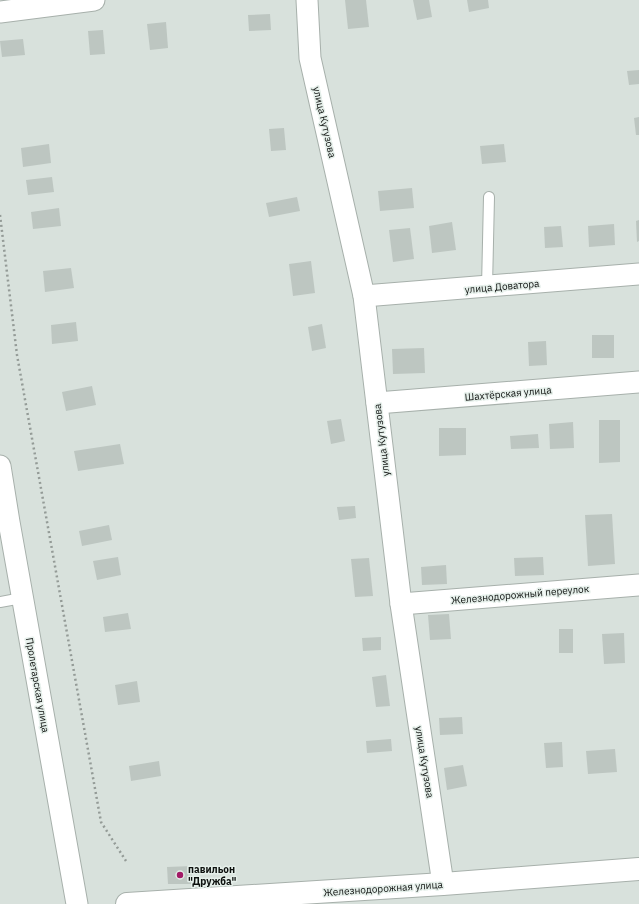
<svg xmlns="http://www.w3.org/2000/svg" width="639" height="904" font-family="'IBM Plex Sans',sans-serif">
  <rect width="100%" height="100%" fill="#d8e1dc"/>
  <g fill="#bdc6c1">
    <polygon points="345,0 366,0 369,27 348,29"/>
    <polygon points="413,0 429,0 432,17 417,20"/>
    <polygon points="467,0 488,0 489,8 469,12"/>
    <polygon points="270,14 271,30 249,31 248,15"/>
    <polygon points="166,22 168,48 150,50 147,24"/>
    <polygon points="103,30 105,54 90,55 88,31"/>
    <polygon points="23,39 25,55 2,57 0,41"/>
    <polygon points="639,70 639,84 629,85 627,71"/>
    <polygon points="639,117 639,135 636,135 634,118"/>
    <polygon points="284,128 286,150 271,151 269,129"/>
    <polygon points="49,144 51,163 23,167 21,148"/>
    <polygon points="504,144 506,162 482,164 480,146"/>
    <polygon points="52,177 54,192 28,195 26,180"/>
    <polygon points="412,188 414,208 380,211 378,191"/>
    <polygon points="297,197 300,211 269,217 266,203"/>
    <polygon points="59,208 61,226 33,229 31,212"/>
    <polygon points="639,220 639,241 637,242 636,221"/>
    <polygon points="452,222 456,250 432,253 429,226"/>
    <polygon points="614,224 615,245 589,247 588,226"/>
    <polygon points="561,226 563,247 545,248 544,227"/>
    <polygon points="410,228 414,259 393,262 389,230"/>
    <polygon points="311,261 315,293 293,296 289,264"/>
    <polygon points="71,268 74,288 45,292 43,271"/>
    <polygon points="76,322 78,341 52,344 51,325"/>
    <polygon points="322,324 326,348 312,351 308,327"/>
    <rect x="592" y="335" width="22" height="23"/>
    <polygon points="546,341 547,365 529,366 528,342"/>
    <polygon points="424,348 425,373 393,374 392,349"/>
    <polygon points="92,386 96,405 66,411 62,392"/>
    <polygon points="341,419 345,441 331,444 327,421"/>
    <polygon points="599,420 620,420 620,462 599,463"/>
    <polygon points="573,422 574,448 550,449 549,424"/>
    <polygon points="439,428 466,428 466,455 439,456"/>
    <polygon points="538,434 539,448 511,449 510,436"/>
    <polygon points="120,444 124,464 78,471 74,451"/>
    <polygon points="355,506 356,518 339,520 337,507"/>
    <polygon points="612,514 615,564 588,566 585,515"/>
    <polygon points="109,525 112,540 82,546 79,531"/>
    <polygon points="118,557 121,575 97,580 93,561"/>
    <polygon points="543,557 544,575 515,576 514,558"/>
    <polygon points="369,558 373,596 355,597 351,559"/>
    <polygon points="446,565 447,584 422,585 421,567"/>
    <polygon points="128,613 131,629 105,632 103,617"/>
    <polygon points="449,614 451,639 430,640 428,615"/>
    <rect x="559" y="629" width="14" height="24"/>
    <polygon points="624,633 625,663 604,664 602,634"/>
    <polygon points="381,637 381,650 363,651 362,638"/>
    <polygon points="386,675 390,706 376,707 372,677"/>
    <polygon points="137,681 140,702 118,705 115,685"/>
    <polygon points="462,717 463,734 440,735 439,718"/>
    <polygon points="391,739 392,751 367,753 366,741"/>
    <polygon points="562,742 563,767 546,768 544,743"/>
    <polygon points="615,749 617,772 588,774 586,751"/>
    <polygon points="159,761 161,776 131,781 129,766"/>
    <polygon points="463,765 467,786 447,790 444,768"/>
    <polygon points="192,866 192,884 168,884 167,867"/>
  </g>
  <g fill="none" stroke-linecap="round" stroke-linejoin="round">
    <defs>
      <g id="lane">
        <polyline points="487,287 489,197"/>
        <polyline points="0,602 22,598"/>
      </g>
      <g id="street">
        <polyline points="307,0 310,58 364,296 401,604 443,884"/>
        <polyline points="0,12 94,0"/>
        <polyline points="364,296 639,274"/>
        <polyline points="377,403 639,382"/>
        <polyline points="0,466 9,522 77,904"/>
        <polyline points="401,604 639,585"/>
      </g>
      <polyline id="secondary" points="127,904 443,884 639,869"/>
    </defs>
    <use href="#lane" stroke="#a7b0ab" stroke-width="12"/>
    <use href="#street" stroke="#a7b0ab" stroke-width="23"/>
    <use href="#secondary" stroke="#a7b0ab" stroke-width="24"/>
    <polyline stroke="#949b97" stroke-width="2.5" stroke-dasharray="2 3" stroke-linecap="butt" points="0,215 17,355 101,822 126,861"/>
    <use href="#lane" stroke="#fff" stroke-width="10"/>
    <use href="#street" stroke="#fff" stroke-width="21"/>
    <use href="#secondary" stroke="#fff" stroke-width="22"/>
  </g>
  <circle fill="#a21a66" stroke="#e5efea" stroke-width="1.5" cx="180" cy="875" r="4"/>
  <g text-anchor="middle" stroke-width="3" stroke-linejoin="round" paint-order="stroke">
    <g font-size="10" fill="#0e110f" stroke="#e5efea">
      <text transform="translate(325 122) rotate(77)" y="4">улица Кутузова</text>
      <text transform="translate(502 286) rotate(-5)" y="4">улица Доватора</text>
      <text transform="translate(508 393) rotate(-5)" y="4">Шахтёрская улица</text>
      <text transform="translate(381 440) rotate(-97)" y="4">улица Кутузова</text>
      <text transform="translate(520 594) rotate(-5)" y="4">Железнодорожный переулок</text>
      <text transform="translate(38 685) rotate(80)" y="4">Пролетарская улица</text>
      <text transform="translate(425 762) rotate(81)" y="4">улица Кутузова</text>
      <text transform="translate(383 888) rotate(-4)" y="4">Железнодорожная улица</text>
    </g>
    <g font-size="10" font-weight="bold" fill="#0e110f" stroke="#e5efea" text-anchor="start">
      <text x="188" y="873">павильон<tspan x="188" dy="12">"Дружба"</tspan></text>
    </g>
  </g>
</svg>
